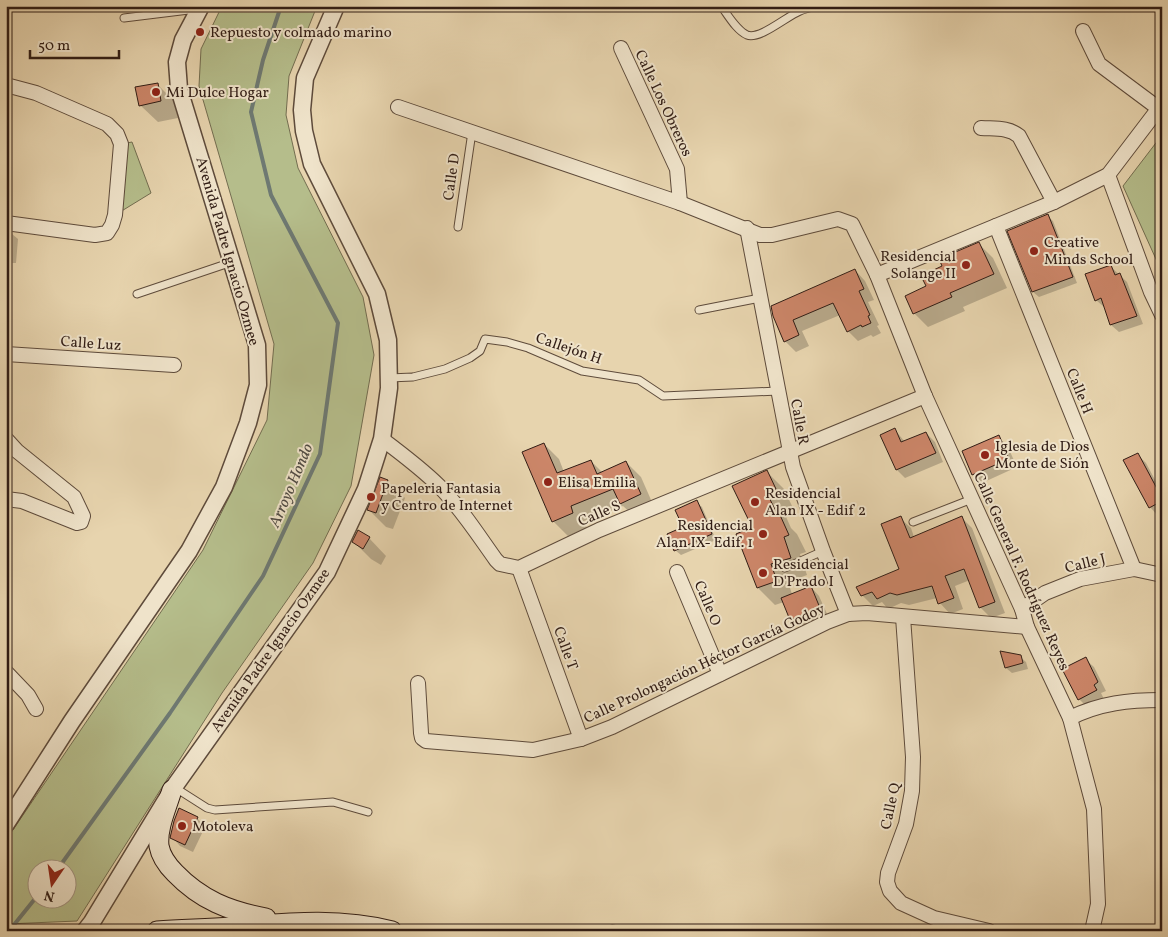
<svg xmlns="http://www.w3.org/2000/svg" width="1168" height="937" font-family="Vollkorn,serif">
  <rect width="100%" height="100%" fill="#e7d4ae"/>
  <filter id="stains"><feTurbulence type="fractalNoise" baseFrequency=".004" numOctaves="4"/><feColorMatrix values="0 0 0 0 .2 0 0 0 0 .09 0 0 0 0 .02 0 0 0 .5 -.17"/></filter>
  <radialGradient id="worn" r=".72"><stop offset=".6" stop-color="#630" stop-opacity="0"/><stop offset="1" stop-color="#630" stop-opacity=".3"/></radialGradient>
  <g fill="#b5bd8b" stroke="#736d50" fill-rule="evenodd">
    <path d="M222 6H317L289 76 286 115 298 168 363 297 374 355 351 486 313 563 222 693 77 921 6 924V840L203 550 267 420 274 344 199 86 201 49ZM38 870H68V900H38Z"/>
    <polygon points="1162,135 1162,267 1160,268 1123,186"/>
    <polygon points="132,142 151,193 120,212 127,143"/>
  </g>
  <g fill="#0003">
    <polygon points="139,6 190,6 190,10 150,18"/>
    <polygon points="157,84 174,101 178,118 158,122 140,105"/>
    <polygon points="1047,216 1053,221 1077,283 1039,297 1033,292 1009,231"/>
    <polygon points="6,233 12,234 18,239 16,263 6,263"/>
    <polygon points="979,244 993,258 1007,288 963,307 965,311 928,327 914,313 944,267"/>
    <polygon points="1110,266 1127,282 1143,324 1119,332 1111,325 1105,307 1104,307 1096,300"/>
    <polygon points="855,270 865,281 874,300 868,302 879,325 877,326 881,333 873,337 871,335 858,341 848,331 840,315 802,331 809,346 796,352 785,341 774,315"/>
    <polygon points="895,430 905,442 926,433 935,442 943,462 905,478 897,470"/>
    <polygon points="998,437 1007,445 1017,467 982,483 973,474"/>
    <polygon points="544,444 559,459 564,472 591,461 603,473 626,462 641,477 655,509 636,518 623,506 584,521 587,528 568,536 553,521"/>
    <polygon points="1137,454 1146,463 1162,493 1162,514 1158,516 1150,507"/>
    <polygon points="767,472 784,489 792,506 783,510 791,528 797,534 806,552 800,554 807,575 788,582 792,594 811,587 819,596 828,616 800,627 791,619 784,602 775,605 758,588 753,528"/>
    <polygon points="388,481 405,498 393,529 386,527 369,510"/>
    <polygon points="696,502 702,507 716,540 681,555 675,550"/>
    <polygon points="900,518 911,528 914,537 962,518 972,528 1005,613 991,618 980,607 970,580 955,586 963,609 950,614 940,603 937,598 909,605 901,603 888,609 882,602 873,606 862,595 901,570"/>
    <polygon points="369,538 386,556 381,565 371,559 354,542"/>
    <polygon points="1020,657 1026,662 1028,669 1012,673 1006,668"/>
    <polygon points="1085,659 1094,667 1106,691 1101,693 1104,699 1087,707 1079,699"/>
    <polygon points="197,818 205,827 193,852 180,846 172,837"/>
  </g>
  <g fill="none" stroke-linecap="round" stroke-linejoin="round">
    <g stroke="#6e7972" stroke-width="4">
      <polyline points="57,870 170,713 263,576 320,454 338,323 271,195 251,112 263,60 281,6"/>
      <polyline points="9,931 38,895"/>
    </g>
  </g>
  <g fill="#cc8669" stroke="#311d15">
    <polygon points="158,83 161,101 139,106 135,87"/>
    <polygon points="1048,214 1073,277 1032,292 1007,231"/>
    <polygon points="979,242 994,274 950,293 952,297 913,314 905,296 926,286 921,276 942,266 939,259"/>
    <polygon points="1111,265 1115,275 1120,273 1137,316 1110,325 1101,298 1095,301 1085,274"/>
    <polygon points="855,269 864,289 859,291 870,315 868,316 871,323 862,327 861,325 847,332 833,303 793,320 799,335 784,342 773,316 771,306"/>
    <polygon points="895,428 901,442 926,432 936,453 896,470 880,435"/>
    <polygon points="999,435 1009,459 972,475 962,451"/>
    <polygon points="544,443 557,473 591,460 597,474 626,461 641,494 620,504 613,489 571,506 573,513 552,522 522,452"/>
    <polygon points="1138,453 1162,498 1162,501 1149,508 1123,460"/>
    <polygon points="767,470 776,489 767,493 778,516 780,515 789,535 784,537 791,558 771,564 777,581 757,588 736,534 752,527 732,486"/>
    <polygon points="380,477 388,480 376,513 367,510"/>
    <polygon points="697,500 712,534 674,551 667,534 683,527 675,510"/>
    <polygon points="901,516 910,538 962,516 995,602 979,608 964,569 945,576 954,598 938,604 932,586 897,595 890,593 877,599 872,592 861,596 856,587 899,569 881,524"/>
    <polygon points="358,530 370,537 363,549 352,542"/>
    <polygon points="811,586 820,608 790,620 781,598"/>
    <polygon points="1000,651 1021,655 1023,663 1005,668"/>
    <polygon points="1086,657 1098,682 1094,685 1097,690 1078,700 1062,669"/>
    <polygon points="179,808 198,817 185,845 170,838 174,821"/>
  </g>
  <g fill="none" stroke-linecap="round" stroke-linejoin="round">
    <defs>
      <g id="service">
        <path d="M721 6C728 15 736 30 747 35 760 40 787 16 800 11 804 9 810 8 815 6"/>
        <polyline points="124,18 197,9"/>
        <polyline points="458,227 472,132"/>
        <polyline points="137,294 232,262"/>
        <polyline points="699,310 760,298"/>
        <polyline points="389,378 413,377 445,369 470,358 480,351 485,339 507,342 528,348 582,371 639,380 663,396 778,391"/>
        <polyline points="913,522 972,499"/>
        <polyline points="785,568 823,551"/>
        <polyline points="174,787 207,808 215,810 333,802 368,812"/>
        <polyline points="604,931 612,929 623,931"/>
      </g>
      <g id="minor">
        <polyline points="1083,31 1099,64 1158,108"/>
        <polyline points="621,48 677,169 680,203"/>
        <polyline points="6,85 36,93 107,124 117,134 121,144 115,215 112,225 107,233 95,235 6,223"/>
        <polyline points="398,107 680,203 760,235 772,235 838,219 852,224 877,275 925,396 1022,609 1027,627 1070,718 1094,809 1098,904 1092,931"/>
        <path d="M981 128C995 129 1008 127 1019 136L1054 202"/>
        <polyline points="1108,175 1151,292 1162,315"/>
        <polyline points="996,226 1134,569"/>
        <polyline points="747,228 793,467 823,551 848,614"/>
        <polyline points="877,275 1054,202 1108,175 1162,104"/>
        <polyline points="6,354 174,365"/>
        <polyline points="6,439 17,451 74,497 83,516 81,522 77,523 22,501 6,499"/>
        <path d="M382 439C402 454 422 469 439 486 461 508 478 535 496 560L500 564 519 568 599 530 925 396"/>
        <polyline points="519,568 581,739"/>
        <polyline points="677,572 720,674"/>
        <polyline points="1022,609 1045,593 1080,579 1134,569 1162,575"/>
        <polyline points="903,617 913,757 912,791 906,824 888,873 887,882 890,891 901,903 934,918 989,931"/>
        <polyline points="6,672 28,695 36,709"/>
        <polyline points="418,683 421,733 422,738 426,741 533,750 581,739 612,727 827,622 848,614 867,613 1027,627"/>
        <path d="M1070 718C1100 703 1129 700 1162 700"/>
      </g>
      <g id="tertiary">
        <polyline points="6,824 72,721 189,551 224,487 248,423 258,385 257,345 179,89 177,62 183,40 201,6"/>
        <polyline points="85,931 92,922 174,787 327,572 366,489 382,439 389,388 388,340 377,294 312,164 304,131 302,110 305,78 336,6"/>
      </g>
      <g id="secondary">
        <path d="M172 790C167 807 157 828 159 846 161 857 167 865 175 873 201 900 229 911 266 918"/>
        <path d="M157 931C182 929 206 929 231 927 284 923 339 917 392 931"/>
      </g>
    </defs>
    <use href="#service" stroke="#5e4b3b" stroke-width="9"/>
    <use href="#minor" stroke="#5e4b3b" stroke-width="16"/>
    <use href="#tertiary" stroke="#5e4b3b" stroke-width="19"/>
    <use href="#secondary" stroke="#311d15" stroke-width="21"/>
    <use href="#service" stroke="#efe3ca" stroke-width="7"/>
    <use href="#minor" stroke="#efe3ca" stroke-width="14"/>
    <use href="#tertiary" stroke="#efe3ca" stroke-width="16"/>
    <use href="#secondary" stroke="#efe3ca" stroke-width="19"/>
  </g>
  <g fill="#8f2418" stroke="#efe3ca" stroke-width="2">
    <circle cx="200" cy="32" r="5"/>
    <circle cx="156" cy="92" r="5"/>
    <circle cx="1034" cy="251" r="5"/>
    <circle cx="966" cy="265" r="5"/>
    <circle cx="985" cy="455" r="5"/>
    <circle cx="548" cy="482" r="5"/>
    <circle cx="371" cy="497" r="5"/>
    <circle cx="755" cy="502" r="5"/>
    <circle cx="763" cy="534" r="5"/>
    <circle cx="763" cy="573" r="5"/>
    <circle cx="182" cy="826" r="5"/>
  </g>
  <g text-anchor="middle" stroke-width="4" stroke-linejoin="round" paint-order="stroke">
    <g font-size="15" fill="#311d15" stroke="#efe3ca" text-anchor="start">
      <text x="210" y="37">Repuesto y colmado marino</text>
      <text x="166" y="97">Mi Dulce Hogar</text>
      <text x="1044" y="247">Creative<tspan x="1044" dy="17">Minds School</tspan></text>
      <text x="956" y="261" text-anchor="end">Residencial<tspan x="956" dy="17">Solange II</tspan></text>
      <text x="995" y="451">Iglesia de Dios<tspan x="995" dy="17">Monte de Sión</tspan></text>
      <text x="558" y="487">Elisa Emilia</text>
      <text x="381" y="493">Papeleria Fantasia<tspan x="381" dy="17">y Centro de Internet</tspan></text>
      <text x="765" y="498">Residencial<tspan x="765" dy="17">Alan IX - Edif 2</tspan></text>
      <text x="753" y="530" text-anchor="end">Residencial<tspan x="753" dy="17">Alan IX- Edif. 1</tspan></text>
      <text x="773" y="569">Residencial<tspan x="773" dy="17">D'Prado I</tspan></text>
      <text x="192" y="831">Motoleva</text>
    </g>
    <g font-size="15" fill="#311d15" stroke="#efe3ca">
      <text transform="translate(664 103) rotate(65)" y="5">Calle Los Obreros</text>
      <text transform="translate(451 177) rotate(-82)" y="5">Calle D</text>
      <text transform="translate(228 251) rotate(74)" y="5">Avenida Padre Ignacio Ozmee</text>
      <text transform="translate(91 343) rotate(4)" y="5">Calle Luz</text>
      <text transform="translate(569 348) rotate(19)" y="5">Callejón H</text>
      <text transform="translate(1080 391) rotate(68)" y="5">Calle H</text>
      <text transform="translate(800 422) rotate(79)" y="5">Calle R</text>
      <text transform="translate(599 513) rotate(-23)" y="5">Calle S</text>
      <text transform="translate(1085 563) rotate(-14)" y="5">Calle J</text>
      <text transform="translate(1022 571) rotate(66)" y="5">Calle General F. Rodríguez Reyes</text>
      <text transform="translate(708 603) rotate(67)" y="5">Calle O</text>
      <text transform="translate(566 648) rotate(70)" y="5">Calle T</text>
      <text transform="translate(270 650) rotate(-55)" y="5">Avenida Padre Ignacio Ozmee</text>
      <text transform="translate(704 663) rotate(-25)" y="5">Calle Prolongación Héctor García Godoy</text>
      <text transform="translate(890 806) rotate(-78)" y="5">Calle Q</text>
    </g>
    <g font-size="16" font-style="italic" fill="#504b44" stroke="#efe3ca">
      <text transform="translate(290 485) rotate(-67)" y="6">Arroyo Hondo</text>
    </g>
  </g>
  <rect width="1168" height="937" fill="none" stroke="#e7d4ae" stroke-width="25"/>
  <rect x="8" y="8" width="1153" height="922" fill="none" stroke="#311d15" stroke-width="2.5"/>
  <rect x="12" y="12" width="1143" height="912" fill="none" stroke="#311d15"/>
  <g transform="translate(52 884) rotate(193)"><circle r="24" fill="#efe3ca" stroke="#a39482"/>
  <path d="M0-4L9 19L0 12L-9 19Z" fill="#8f2418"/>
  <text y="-8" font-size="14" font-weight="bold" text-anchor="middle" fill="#311d15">N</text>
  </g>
  <path d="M30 50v8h89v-8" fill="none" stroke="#311d15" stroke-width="2.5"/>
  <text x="38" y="50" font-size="15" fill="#311d15" stroke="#efe3ca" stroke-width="4" paint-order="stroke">50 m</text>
  <rect width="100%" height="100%" filter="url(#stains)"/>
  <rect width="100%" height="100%" fill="url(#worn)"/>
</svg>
